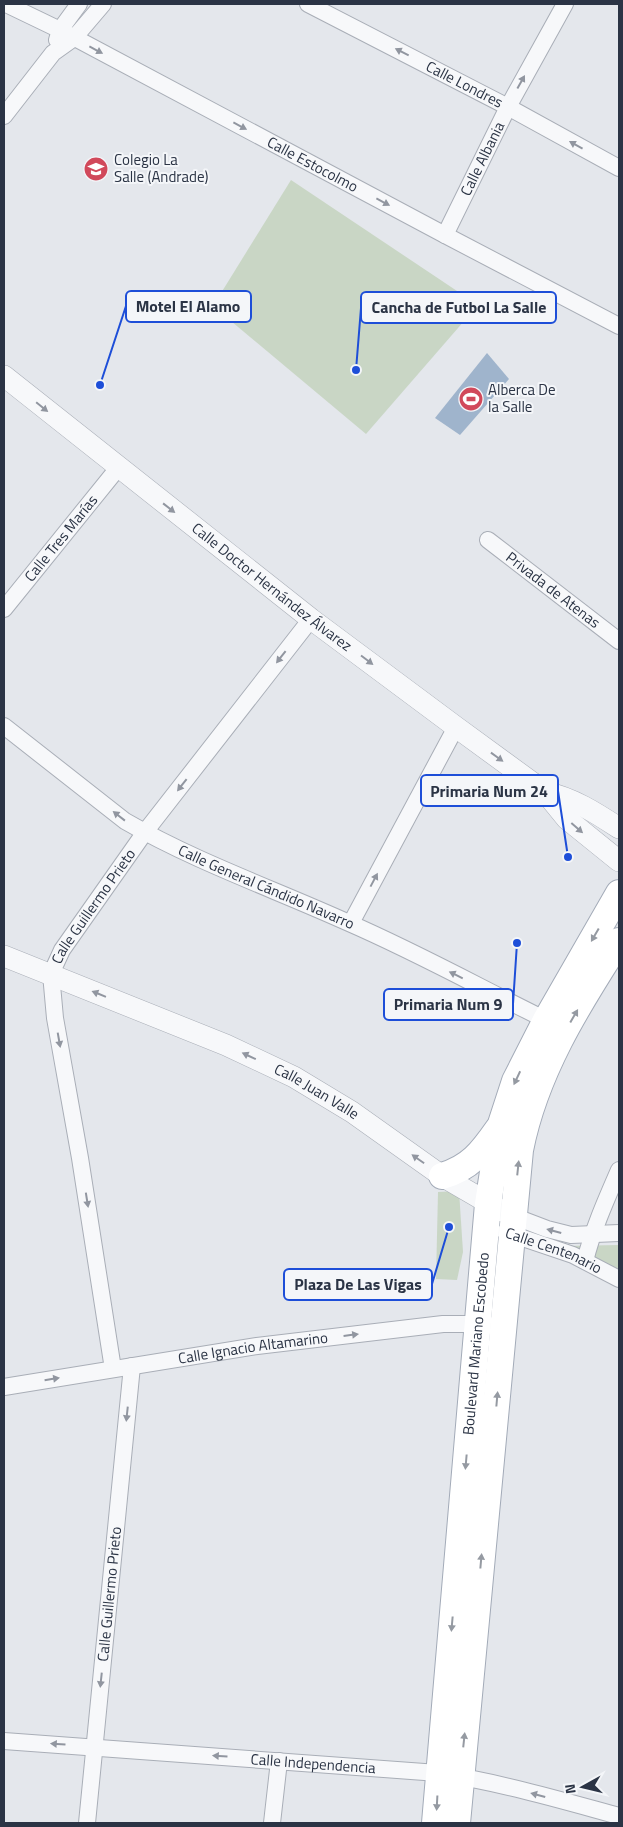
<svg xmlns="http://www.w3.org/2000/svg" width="623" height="1827" font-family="'Titillium Web',sans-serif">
  <rect width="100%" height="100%" fill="#e4e7ec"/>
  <g fill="#c9d6c5">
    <polygon points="291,180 478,305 366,434 213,306"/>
    <polygon points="459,1191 463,1252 457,1280 436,1279 438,1192"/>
    <polygon points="619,1245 619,1274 564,1246"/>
  </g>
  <polygon fill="#9fb4cc" points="487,353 509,379 460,435 435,418"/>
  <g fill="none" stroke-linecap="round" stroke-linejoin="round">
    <defs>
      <g id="minor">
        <path id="s1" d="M6 4 60 30 445 235 619 326"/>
        <path id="s2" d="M308 4 508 107 619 168"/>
        <polyline points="57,40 60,30 79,4"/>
        <polyline points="4,116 53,53 74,38 103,4"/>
        <path id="s3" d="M445 235 508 107 565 4"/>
        <path id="s4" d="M488 540 619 641"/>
        <path id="s5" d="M4 609 118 468"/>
        <path id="s6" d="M4 726 125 821C196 862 274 889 349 923 416 952 481 988 546 1020"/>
        <polyline points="351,923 456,727"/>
        <polyline points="513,1216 547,1229 571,1235 619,1233"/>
        <path id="s7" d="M505 1232 573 1255 619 1279"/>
        <path d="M585 1261C593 1229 606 1200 619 1170"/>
        <path id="s8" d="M113 1369 80 1158 55 1018 51 974 62 950 145 832 311 619"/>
        <path id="s9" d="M4 1387 257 1346 443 1324H487"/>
        <path id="s10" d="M4 1741 438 1773C499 1782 560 1800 619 1816"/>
        <path id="s11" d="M87 1823 132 1366"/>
        <polyline points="272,1823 279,1761"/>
      </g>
      <g id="tertiary">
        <path id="s12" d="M4 376 311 619 456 727 545 792 567 819 619 861"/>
        <path d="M545 792C573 798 596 813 619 828"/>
        <path id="s13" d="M4 956 226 1045 294 1077 352 1112 442 1176 502 1211"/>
      </g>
      <g id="primary">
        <path d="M442 1176C470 1168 482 1152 498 1129"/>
        <path id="s14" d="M435 1823 488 1204 500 1127 515 1081 546 1020 619 893"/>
        <path d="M457 1823 520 1150C535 1073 577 1006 619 941"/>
      </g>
    </defs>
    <use href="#minor" stroke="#a9aeb7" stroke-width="18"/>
    <use href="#tertiary" stroke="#a9aeb7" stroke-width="22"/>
    <use href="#primary" stroke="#a3abb8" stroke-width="28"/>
    <use href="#minor" stroke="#f7f8fa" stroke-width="16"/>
    <use href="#tertiary" stroke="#f7f8fa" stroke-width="21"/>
    <use href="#primary" stroke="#fff" stroke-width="26"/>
  </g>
  <defs><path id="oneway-solid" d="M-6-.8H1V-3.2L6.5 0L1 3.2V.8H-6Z" transform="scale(1.25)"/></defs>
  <g fill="#9196a0">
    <use href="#oneway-solid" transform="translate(96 50) rotate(28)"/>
    <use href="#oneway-solid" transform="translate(402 52) rotate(-153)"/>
    <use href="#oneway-solid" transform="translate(521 82) rotate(-61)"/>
    <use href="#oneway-solid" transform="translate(240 126) rotate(28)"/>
    <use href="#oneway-solid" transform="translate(576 145) rotate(-151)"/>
    <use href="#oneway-solid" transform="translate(383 202) rotate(28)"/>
    <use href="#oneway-solid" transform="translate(42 407) rotate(39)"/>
    <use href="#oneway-solid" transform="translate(169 508) rotate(38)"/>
    <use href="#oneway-solid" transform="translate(281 657) rotate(128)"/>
    <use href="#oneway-solid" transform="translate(367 660) rotate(37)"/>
    <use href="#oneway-solid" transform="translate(497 757) rotate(36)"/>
    <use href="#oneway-solid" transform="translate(182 785) rotate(128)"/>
    <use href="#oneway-solid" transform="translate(119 816) rotate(-142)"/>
    <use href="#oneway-solid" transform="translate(577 828) rotate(41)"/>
    <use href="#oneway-solid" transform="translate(374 880) rotate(-62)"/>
    <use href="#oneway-solid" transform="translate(456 975) rotate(-154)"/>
    <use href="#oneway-solid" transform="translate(99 994) rotate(-158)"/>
    <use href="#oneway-solid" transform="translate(59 1040) rotate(80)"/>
    <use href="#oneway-solid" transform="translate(249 1056) rotate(-155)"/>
    <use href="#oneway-solid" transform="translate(418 1159) rotate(-145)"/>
    <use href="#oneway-solid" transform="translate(87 1200) rotate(81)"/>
    <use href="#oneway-solid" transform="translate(554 1231) rotate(-165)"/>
    <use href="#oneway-solid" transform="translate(351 1335) rotate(-7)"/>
    <use href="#oneway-solid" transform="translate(52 1379) rotate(-9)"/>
    <use href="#oneway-solid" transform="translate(127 1414) rotate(96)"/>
    <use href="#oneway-solid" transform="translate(101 1680) rotate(96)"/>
    <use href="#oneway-solid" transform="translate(58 1744) rotate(-176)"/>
    <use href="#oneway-solid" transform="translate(220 1756) rotate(-176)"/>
    <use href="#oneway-solid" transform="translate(538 1795) rotate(-165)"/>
  </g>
  <g fill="#959aa2">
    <use href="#oneway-solid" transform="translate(595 935) rotate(120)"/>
    <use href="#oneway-solid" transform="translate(574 1016) rotate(-60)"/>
    <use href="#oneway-solid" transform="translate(517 1078) rotate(115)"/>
    <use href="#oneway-solid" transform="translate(518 1168) rotate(-84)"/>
    <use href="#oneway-solid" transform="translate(497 1399) rotate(-85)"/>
    <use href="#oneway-solid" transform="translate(466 1462) rotate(95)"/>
    <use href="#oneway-solid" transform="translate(481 1561) rotate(-85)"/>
    <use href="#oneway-solid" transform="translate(452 1624) rotate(95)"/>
    <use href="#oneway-solid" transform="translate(464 1740) rotate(-84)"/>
    <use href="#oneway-solid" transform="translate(437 1803) rotate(93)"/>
  </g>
  <defs>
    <symbol id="school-disc" viewBox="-11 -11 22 22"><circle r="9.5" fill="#d1495b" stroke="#f4f6f9"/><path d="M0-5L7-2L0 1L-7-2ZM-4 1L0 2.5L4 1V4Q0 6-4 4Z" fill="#fff"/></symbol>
    <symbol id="stadium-disc" viewBox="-11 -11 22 22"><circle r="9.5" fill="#d1495b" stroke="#f4f6f9"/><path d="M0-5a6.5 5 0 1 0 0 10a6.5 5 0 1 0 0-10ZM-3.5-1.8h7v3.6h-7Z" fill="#fff"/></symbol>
  </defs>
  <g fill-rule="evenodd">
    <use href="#school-disc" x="82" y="155" width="28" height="28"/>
    <use href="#stadium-disc" x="457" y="385" width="28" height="28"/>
  </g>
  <g text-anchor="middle" stroke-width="4" stroke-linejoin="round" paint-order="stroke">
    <g font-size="15" fill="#2b3445" stroke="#f4f6f9">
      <text dy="5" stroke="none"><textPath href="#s2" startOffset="176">Calle Londres</textPath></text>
      <text dy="5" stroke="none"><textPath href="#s3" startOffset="85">Calle Albania</textPath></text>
      <text dy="5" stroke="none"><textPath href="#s1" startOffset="346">Calle Estocolmo</textPath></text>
      <text dy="5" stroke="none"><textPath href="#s5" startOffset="91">Calle Tres Marías</textPath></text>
      <text dy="5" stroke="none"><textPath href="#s12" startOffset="341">Calle Doctor Hernández Álvarez</textPath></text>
      <text dy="5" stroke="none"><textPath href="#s4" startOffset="82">Privada de Atenas</textPath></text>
      <text dy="5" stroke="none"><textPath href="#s6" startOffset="310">Calle General Cándido Navarro</textPath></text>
      <text dy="5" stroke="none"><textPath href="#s8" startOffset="480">Calle Guillermo Prieto</textPath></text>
      <text dy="5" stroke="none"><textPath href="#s13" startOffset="341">Calle Juan Valle</textPath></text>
      <text dy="5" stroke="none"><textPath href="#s7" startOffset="52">Calle Centenario</textPath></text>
      <text dy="5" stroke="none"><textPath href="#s14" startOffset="481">Boulevard Mariano Escobedo</textPath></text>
      <text dy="5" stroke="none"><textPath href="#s9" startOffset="252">Calle Ignacio Altamarino</textPath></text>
      <text dy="5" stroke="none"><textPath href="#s11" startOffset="230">Calle Guillermo Prieto</textPath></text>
      <text dy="5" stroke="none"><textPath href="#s10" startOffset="310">Calle Independencia</textPath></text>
    </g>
    <g font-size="15" fill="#2b3445" stroke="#f4f6f9" text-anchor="start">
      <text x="114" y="165">Colegio La<tspan x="114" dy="17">Salle (Andrade)</tspan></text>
      <text x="488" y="395">Alberca De<tspan x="488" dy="17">la Salle</tspan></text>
    </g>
  </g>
  <path fill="none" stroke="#1d4ed8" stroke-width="2" d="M100 385L126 306M356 370L361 308M568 857L558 791M517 943L513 1004M449 1227L432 1284"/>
  <g fill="#1d4ed8" stroke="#f4f6f9" stroke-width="2">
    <circle cx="100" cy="385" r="5"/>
    <circle cx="356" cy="370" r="5"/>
    <circle cx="568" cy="857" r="5"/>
    <circle cx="517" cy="943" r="5"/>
    <circle cx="449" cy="1227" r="5"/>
  </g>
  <g fill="#f4f6f9" stroke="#1d4ed8" stroke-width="2">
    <rect x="126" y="291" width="125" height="31" rx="5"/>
    <rect x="361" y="292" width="195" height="31" rx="5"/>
    <rect x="421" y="775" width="137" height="31" rx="5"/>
    <rect x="384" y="989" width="129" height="31" rx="5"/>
    <rect x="284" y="1269" width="148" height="31" rx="5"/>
  </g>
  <g font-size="16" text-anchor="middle" font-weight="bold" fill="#2b3445">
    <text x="188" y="312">Motel El Alamo</text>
    <text x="459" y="313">Cancha de Futbol La Salle</text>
    <text x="489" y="797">Primaria Num 24</text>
    <text x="448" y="1010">Primaria Num 9</text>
    <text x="358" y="1290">Plaza De Las Vigas</text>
  </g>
  <rect width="623" height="1827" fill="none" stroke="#2b3445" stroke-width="10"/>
  <g transform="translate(583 1787) rotate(262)" stroke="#f4f6f9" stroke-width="4" paint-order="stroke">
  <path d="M0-4L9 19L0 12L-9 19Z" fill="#2b3445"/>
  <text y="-8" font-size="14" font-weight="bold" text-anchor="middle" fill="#2b3445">N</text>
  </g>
</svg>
